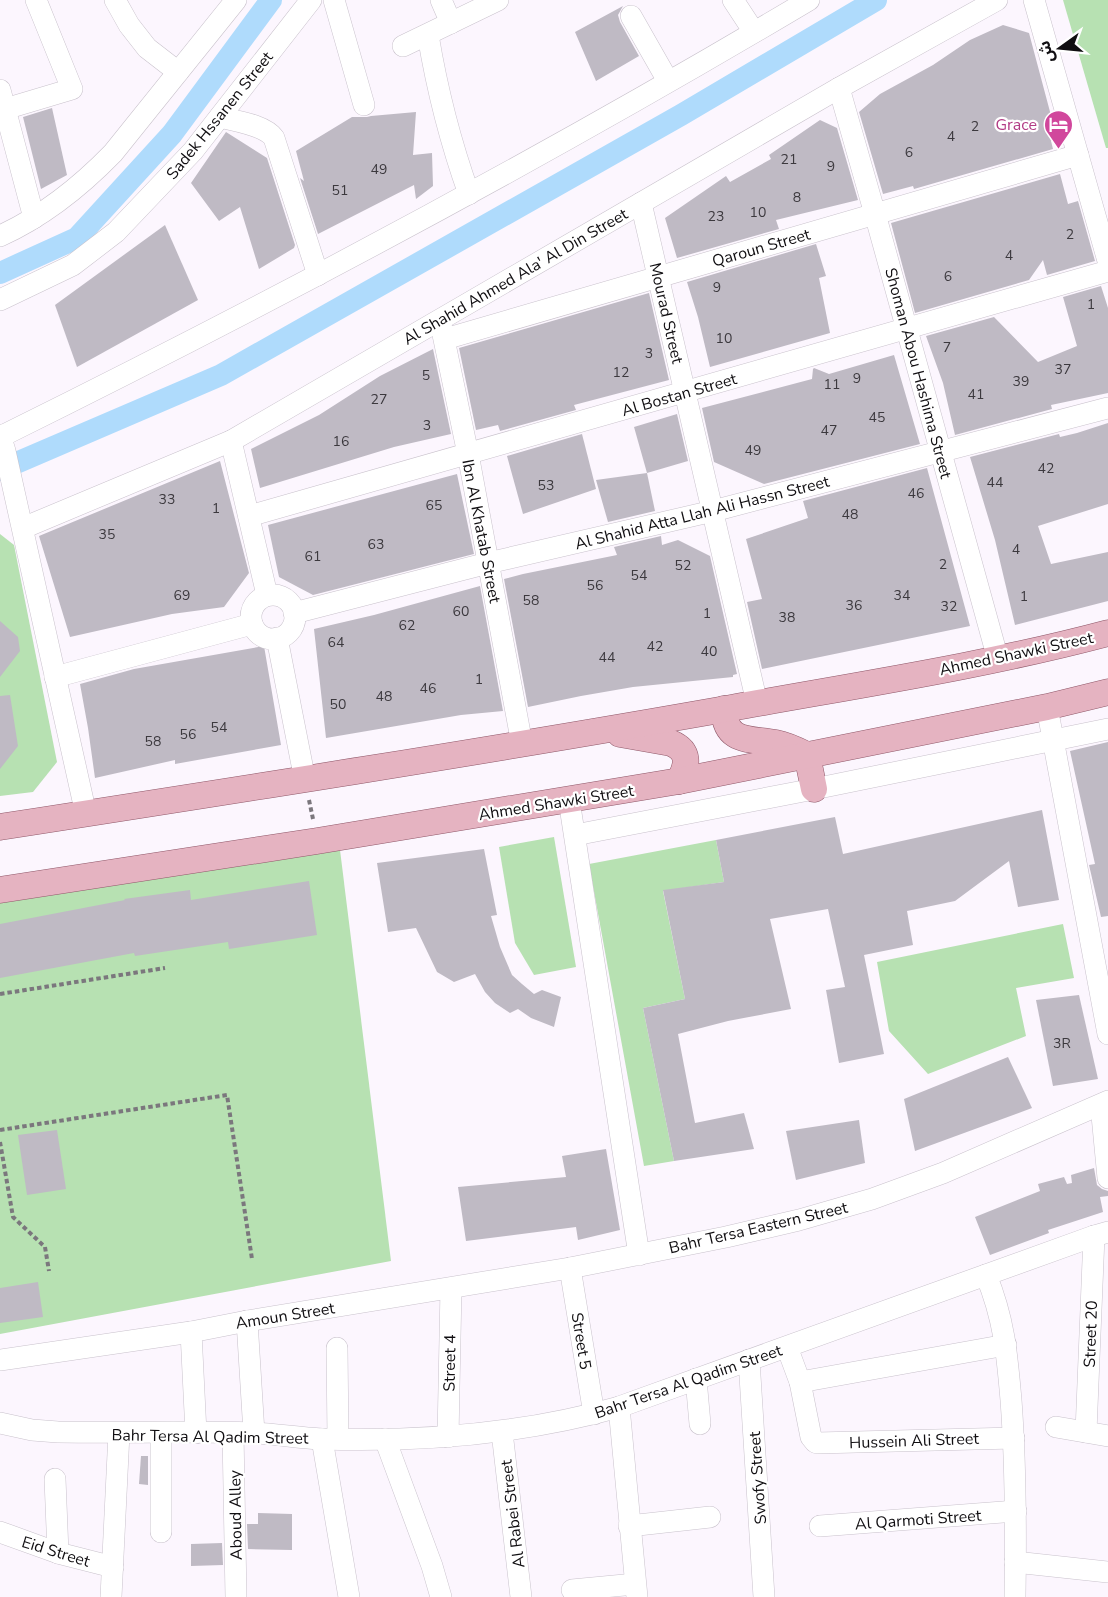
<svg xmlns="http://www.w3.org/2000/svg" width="1108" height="1597" font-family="'Nunito Sans','Noto Sans Arabic',sans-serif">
  <rect width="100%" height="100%" fill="#fcf6fe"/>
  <g fill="#b7e1b2">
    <polygon points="1063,0 1108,0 1108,148 1106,148"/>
    <polygon points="0,534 14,545 57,762 33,792 0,796"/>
    <polygon points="554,837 576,967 534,975 515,943 499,847"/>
    <polygon points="716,840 724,882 663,891 685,999 643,1008 674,1161 644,1166 589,864"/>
    <polygon points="340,850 391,1261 0,1334 0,903"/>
    <polygon points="1063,924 1074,978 1016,988 1026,1036 928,1074 889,1031 877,962"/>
  </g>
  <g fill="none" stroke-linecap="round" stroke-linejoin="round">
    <g stroke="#afdbfc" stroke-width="22">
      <polyline points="0,273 77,238 172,134 271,0"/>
      <polyline points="0,470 221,375 681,115 876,0"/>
    </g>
  </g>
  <g fill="#bfbac4">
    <polygon points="623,6 618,15 620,22 639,56 596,81 575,32"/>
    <polygon points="1003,25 1029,33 1057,138 1051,141 1053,149 914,189 913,186 883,194 859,112 880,94 933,65 970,40"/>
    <polygon points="52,108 67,175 41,189 23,117"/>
    <polygon points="416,112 413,155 432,153 433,186 416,199 414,185 318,234 300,178 304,181 296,151 352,117 367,117 371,116"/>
    <polygon points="820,120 837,128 858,200 776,220 779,229 677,258 665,218 726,176 730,182 771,159 769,155"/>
    <polygon points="226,132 267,158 295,245 294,248 259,269 240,207 219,221 191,183"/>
    <polygon points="1060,174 1068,204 1078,201 1095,261 1047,275 1043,260 1029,280 915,313 891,223"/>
    <polygon points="165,225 198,300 77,367 55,305"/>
    <polygon points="816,244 826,276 819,278 830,333 710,367 698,317 687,282"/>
    <polygon points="1101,286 1108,308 1108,393 1051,405 1052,409 955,435 943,383 926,336 994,317 1038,362 1077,346 1063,297"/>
    <polygon points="649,293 669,380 574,405 576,410 500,431 498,425 476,430 459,348"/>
    <polygon points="433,349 451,434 394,447 260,488 251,449 319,415 380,376"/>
    <polygon points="894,355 920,444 764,484 714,462 702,408 812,379 813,369 814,368 829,374"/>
    <polygon points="677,414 688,461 647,473 634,427"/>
    <polygon points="1108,423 1108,504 1038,526 1051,564 1108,552 1108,601 1015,625 995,540 970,457 1059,434 1060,437 1077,433"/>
    <polygon points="582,434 596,489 523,514 507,456"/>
    <polygon points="220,461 249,573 224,607 172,614 70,637 39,536"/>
    <polygon points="927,468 970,626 762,669 747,602 762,599 746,539 808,518 803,501"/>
    <polygon points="647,473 655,511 608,522 596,480"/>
    <polygon points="457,474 474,554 313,595 279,577 268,525"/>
    <polygon points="661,536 662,545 678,540 710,556 737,674 733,675 733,677 633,687 581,696 528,707 504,579 523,574 617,555 614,547"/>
    <polygon points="480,586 503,711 461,715 326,738 314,629 374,615"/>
    <polygon points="0,621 18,637 20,651 0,677"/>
    <polygon points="264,646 281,745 175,764 175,760 95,778 88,728 80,684 134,669"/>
    <polygon points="10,695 18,746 0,769 0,696"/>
    <polygon points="1108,742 1108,916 1101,917 1089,865 1095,864 1070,751"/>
    <polygon points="1042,810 1059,900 1018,907 1009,861 955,901 907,911 913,945 864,955 884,1054 839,1063 826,990 845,987 828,909 770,919 791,1009 728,1021 678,1034 695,1123 744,1113 754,1149 674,1161 643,1008 685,999 663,890 724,882 716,840 835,817 843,854"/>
    <polygon points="484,849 497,915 491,916 500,947 512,975 522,984 534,994 542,990 561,997 554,1027 531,1018 518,1009 510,1013 495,1003 485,992 475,974 454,982 437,972 416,928 388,932 377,863"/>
    <polygon points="309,881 317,935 229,949 228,942 135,956 134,953 0,978 0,924 125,900 124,899 190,890 191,900"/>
    <polygon points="1079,995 1098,1079 1053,1086 1036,1000"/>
    <polygon points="1008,1057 1032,1108 915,1151 904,1099"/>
    <polygon points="859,1120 865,1163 796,1180 786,1131"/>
    <polygon points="57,1130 66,1189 27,1195 18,1135"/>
    <polygon points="606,1149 620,1230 578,1240 576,1227 466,1241 458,1187 566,1177 562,1156"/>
    <polygon points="1094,1168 1097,1185 1102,1189 1108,1191 1108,1196 1100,1197 1103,1212 1048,1230 1049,1233 990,1255 975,1217 1040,1191 1038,1184 1064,1177 1067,1184 1072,1183 1071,1175"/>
    <polygon points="38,1282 43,1317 0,1323 0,1288"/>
    <polygon points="141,1456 148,1456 148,1485 139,1484"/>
    <polygon points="258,1513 292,1514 292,1550 248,1549 247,1524 258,1524"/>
    <polygon points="222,1543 223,1565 191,1566 191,1544"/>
  </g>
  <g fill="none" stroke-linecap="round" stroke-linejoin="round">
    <defs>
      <g id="minor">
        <polyline points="115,0 129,25 147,48 178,72"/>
        <polyline points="334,0 364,105"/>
        <polyline points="441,0 451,23"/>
        <polyline points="733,0 754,32"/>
        <polyline points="1034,0 1108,261"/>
        <polyline points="631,16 668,81"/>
        <path d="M428 35C437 89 450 141 469 194"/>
        <polyline points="403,46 498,0"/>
        <polyline points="839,88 875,214 998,659"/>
        <polyline points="0,90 34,218"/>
        <polyline points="5,109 72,89 36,0"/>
        <path d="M220 117C236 121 265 125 274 138L318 275"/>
        <polyline points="641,203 757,703"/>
        <path d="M0 236C44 216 80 187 113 153L236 0"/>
        <polyline points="0,300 73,265 116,232 193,151 311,0"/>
        <polyline points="441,325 468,454 522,744"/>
        <polyline points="445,339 1078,155"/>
        <polyline points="0,435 5,451 86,814"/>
        <path d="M0 437C275 301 545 157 809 0"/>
        <polyline points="231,441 267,595"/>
        <polyline points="249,516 1108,271"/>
        <polyline points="23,528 231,441 839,88 997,0"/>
        <circle cx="273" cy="617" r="22"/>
        <polyline points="294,613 488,563 713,511 1108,408"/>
        <polyline points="277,638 305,780"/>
        <polyline points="55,677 252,624"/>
        <polyline points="1047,707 1108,1034"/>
        <polyline points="569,800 639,1255"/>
        <polyline points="575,835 814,789 1108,729"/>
        <polyline points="1101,1105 1108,1178"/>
        <polyline points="570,1268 594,1414"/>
        <path d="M986 1275C1004 1319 1007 1353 1011 1400 1016 1466 1016 1531 1015 1597"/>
        <polyline points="247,1321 254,1433"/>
        <polyline points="191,1332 196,1433"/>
        <polyline points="787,1347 800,1382 811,1437 815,1442 817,1443 1014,1438"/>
        <polyline points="337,1348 338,1439"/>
        <polyline points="0,1360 191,1332 247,1321 570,1268 726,1237 799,1220 872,1199 943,1173 1108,1101"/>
        <polyline points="749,1360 764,1597"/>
        <polyline points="696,1379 700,1424"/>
        <polyline points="800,1382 1006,1345"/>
        <polyline points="619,1407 637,1597"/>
        <path d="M0 1423 32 1430 58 1432C124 1433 189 1431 254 1433 277 1434 299 1438 322 1439 422 1442 523 1434 619 1407L1094 1236 1108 1232"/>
        <polyline points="1056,1427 1108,1436"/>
        <polyline points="502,1432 521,1597"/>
        <polyline points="1086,1432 1094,1236"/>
        <polyline points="161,1433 161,1532"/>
        <polyline points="233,1433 236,1597"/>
        <polyline points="448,1437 451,1288"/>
        <polyline points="322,1439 349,1597"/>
        <polyline points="385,1439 432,1566 441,1597"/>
        <polyline points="55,1479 58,1553"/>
        <polyline points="629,1526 710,1517"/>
        <polyline points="820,1526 1016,1511"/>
        <polyline points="0,1532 58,1553 113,1567"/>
        <polyline points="1015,1562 1108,1572"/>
        <polyline points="572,1590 635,1584"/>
        <polyline points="111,1597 119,1433"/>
      </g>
      <g id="major">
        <path d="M724 709C725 744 750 738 776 743 787 745 797 750 807 755L814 789"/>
        <path d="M620 734 671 743C690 751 688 765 679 781"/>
        <path d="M0 827C244 789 488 751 731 708 857 685 984 666 1108 633"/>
        <polyline points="0,890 317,841 679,781 1047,707 1108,692"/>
      </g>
    </defs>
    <use href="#minor" stroke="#c9c2cc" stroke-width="22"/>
    <use href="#major" stroke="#8f5869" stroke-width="27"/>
    <g stroke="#7b777d" stroke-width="4" stroke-dasharray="4.5 3" stroke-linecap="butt">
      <polyline points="309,800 313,819"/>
      <polyline points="0,994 165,968"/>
      <polyline points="0,1130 227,1095 252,1259"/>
      <polyline points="0,1142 13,1217 45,1247 49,1271"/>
    </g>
    <use href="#minor" stroke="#fff" stroke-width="21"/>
    <use href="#major" stroke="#e5b3c1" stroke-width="26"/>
  </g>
  <defs>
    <symbol id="hotel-pin" viewBox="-11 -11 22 30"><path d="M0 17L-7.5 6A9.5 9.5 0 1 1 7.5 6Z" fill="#d1479c" stroke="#fff"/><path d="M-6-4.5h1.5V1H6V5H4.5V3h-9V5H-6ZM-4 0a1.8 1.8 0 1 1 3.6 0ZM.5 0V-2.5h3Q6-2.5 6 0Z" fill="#fff"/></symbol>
  </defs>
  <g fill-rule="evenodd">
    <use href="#hotel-pin" x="1042" y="108" width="33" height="45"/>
  </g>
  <g text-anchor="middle" stroke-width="4.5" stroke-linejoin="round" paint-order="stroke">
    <g font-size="14" fill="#3c393e">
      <text x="975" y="131">2</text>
      <text x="951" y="141">4</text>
      <text x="909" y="157">6</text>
      <text x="789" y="164">21</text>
      <text x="831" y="171">9</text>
      <text x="379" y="174">49</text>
      <text x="340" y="195">51</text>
      <text x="797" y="202">8</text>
      <text x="758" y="217">10</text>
      <text x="716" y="221">23</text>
      <text x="1070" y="239">2</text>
      <text x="1009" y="260">4</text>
      <text x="948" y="281">6</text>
      <text x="717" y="292">9</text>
      <text x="1091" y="309">1</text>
      <text x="724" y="343">10</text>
      <text x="947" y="352">7</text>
      <text x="649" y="358">3</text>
      <text x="1063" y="374">37</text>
      <text x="621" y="377">12</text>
      <text x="426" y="380">5</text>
      <text x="857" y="383">9</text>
      <text x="1021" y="386">39</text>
      <text x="832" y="389">11</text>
      <text x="976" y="399">41</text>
      <text x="379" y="404">27</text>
      <text x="877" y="422">45</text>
      <text x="427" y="430">3</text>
      <text x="829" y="435">47</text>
      <text x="341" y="446">16</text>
      <text x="753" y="455">49</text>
      <text x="1046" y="473">42</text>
      <text x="995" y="487">44</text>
      <text x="546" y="490">53</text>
      <text x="916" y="498">46</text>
      <text x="167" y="504">33</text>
      <text x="434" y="510">65</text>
      <text x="216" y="513">1</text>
      <text x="850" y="519">48</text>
      <text x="107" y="539">35</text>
      <text x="376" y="549">63</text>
      <text x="1016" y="554">4</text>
      <text x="313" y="561">61</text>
      <text x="943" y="569">2</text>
      <text x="683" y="570">52</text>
      <text x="639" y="580">54</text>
      <text x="595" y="590">56</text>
      <text x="182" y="600">69</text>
      <text x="902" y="600">34</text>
      <text x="1024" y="601">1</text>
      <text x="531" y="605">58</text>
      <text x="854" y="610">36</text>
      <text x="949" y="611">32</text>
      <text x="461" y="616">60</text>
      <text x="707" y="618">1</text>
      <text x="787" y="622">38</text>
      <text x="407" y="630">62</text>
      <text x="336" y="647">64</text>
      <text x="655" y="651">42</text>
      <text x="709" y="656">40</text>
      <text x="607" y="662">44</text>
      <text x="479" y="684">1</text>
      <text x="428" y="693">46</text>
      <text x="384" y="701">48</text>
      <text x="338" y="709">50</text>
      <text x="219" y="732">54</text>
      <text x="188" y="739">56</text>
      <text x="153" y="746">58</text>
      <text x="1062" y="1048">3R</text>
    </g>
    <g font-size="16" fill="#100e11" stroke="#fff">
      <text transform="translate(219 115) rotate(-51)" y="6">Sadek Hssanen Street</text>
      <text transform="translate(761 247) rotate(-16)" y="6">Qaroun Street</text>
      <text transform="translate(515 276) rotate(-30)" y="6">Al Shahid Ahmed Ala' Al Din Street</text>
      <text transform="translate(667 313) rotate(77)" y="6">Mourad Street</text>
      <text transform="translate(919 373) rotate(75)" y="6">Shoman Abou Hashima Street</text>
      <text transform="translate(679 394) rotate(-16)" y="6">Al Bostan Street</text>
      <text transform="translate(702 512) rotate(-14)" y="6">Al Shahid Atta Llah Ali Hassn Street</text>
      <text transform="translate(482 531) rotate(79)" y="6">Ibn Al Khatab Street</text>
      <text transform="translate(1016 653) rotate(-12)" y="6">Ahmed Shawki Street</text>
      <text transform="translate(556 802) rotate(-9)" y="6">Ahmed Shawki Street</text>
      <text transform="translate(758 1227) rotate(-13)" y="6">Bahr Tersa Eastern Street</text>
      <text transform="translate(285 1315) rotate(-9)" y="6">Amoun Street</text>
      <text transform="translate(1090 1334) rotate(-88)" y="6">Street 20</text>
      <text transform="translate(582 1341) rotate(81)" y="6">Street 5</text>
      <text transform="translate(449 1363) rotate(-89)" y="6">Street 4</text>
      <text transform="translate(688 1381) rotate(-19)" y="6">Bahr Tersa Al Qadim Street</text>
      <text transform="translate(210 1436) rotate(1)" y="6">Bahr Tersa Al Qadim Street</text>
      <text transform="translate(914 1440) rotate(-2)" y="6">Hussein Ali Street</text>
      <text transform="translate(757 1478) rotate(-94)" y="6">Swofy Street</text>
      <text transform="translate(512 1514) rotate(-97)" y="6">Al Rabei Street</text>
      <text transform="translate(235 1515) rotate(-91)" y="6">Aboud Alley</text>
      <text transform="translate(918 1519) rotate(-4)" y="6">Al Qarmoti Street</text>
      <text transform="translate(56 1551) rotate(17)" y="6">Eid Street</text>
    </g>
    <g font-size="16" fill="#b23c85" stroke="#fff" text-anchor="end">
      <text x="1037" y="130">Grace</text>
    </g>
  </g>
  <g transform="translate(1060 48) rotate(255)" stroke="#ffffff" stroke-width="4.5" paint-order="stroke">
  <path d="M0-4.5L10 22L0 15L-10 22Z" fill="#100e11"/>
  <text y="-9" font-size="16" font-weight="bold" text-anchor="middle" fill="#100e11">ش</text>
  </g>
</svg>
